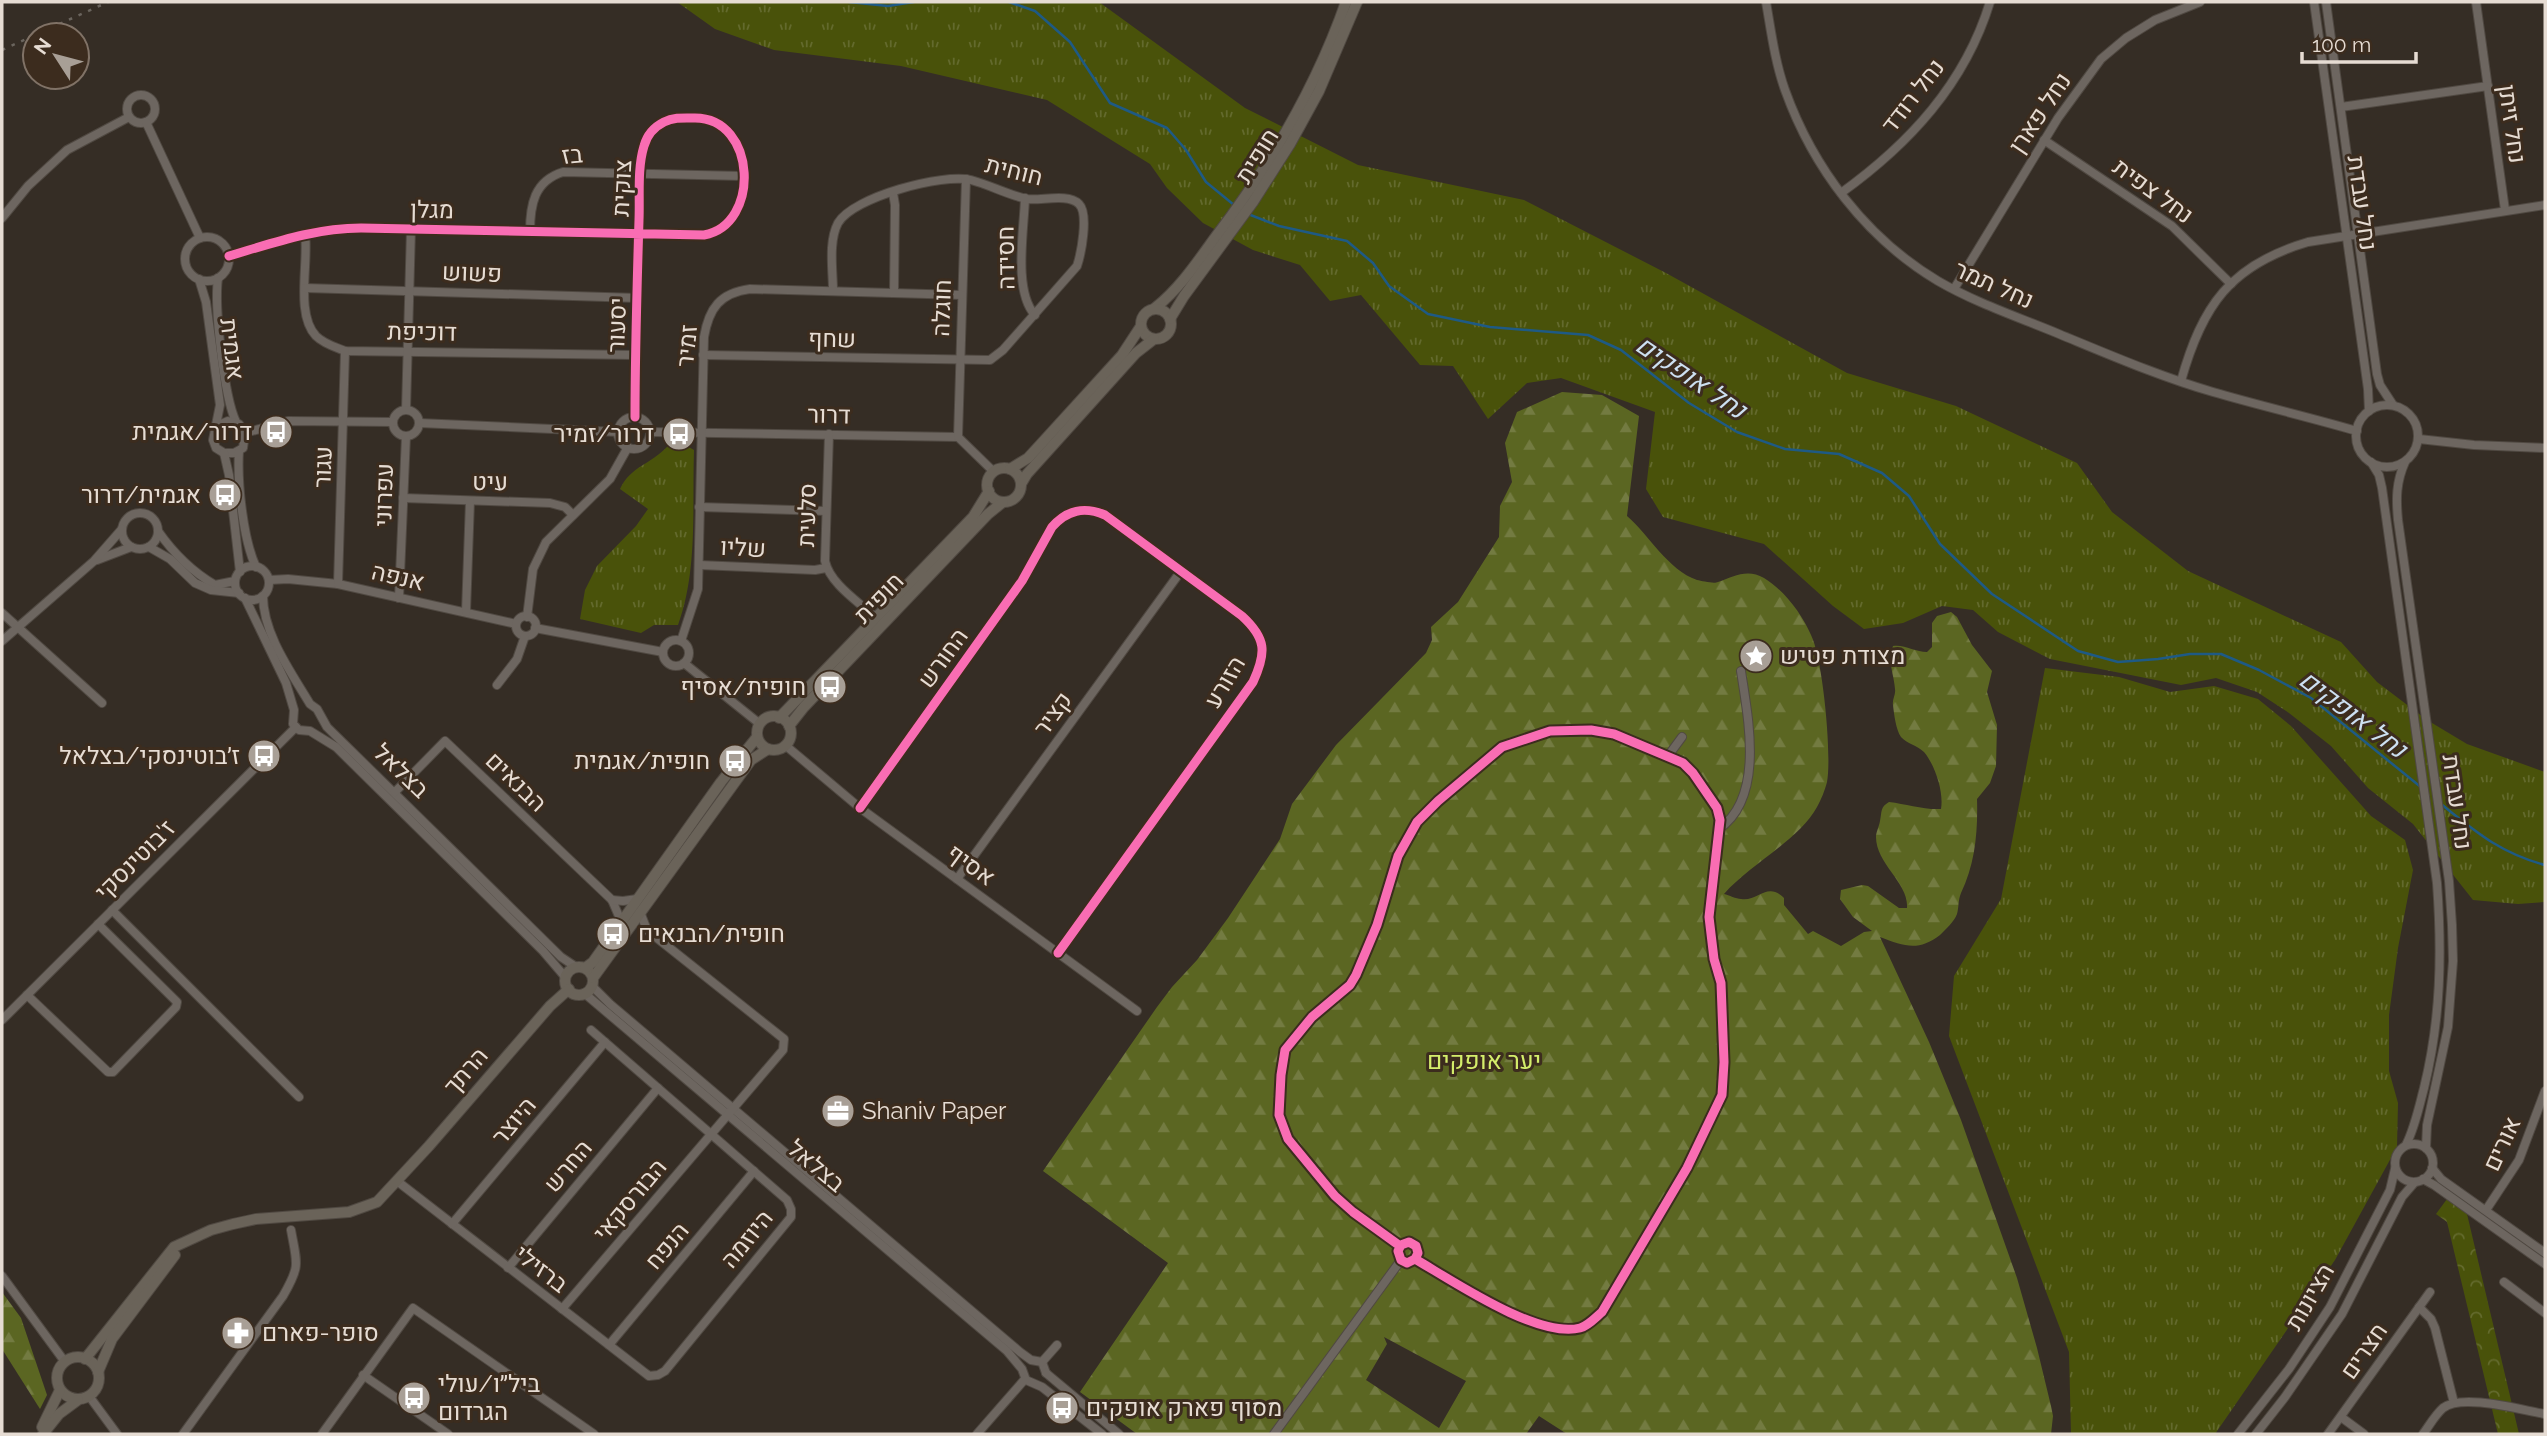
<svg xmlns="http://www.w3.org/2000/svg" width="2547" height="1436" font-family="Raleway,Heebo,sans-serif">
  <defs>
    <pattern id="grass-tufts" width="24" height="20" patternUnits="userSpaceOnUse" patternTransform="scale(1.75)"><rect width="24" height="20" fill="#49520a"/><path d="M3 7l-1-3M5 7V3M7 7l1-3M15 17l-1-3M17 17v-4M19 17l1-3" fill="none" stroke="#636a2d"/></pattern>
    <pattern id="forest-firs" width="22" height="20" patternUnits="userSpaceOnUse" patternTransform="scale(1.75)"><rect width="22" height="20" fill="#5b6622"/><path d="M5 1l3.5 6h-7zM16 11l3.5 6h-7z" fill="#737b41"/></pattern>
    <pattern id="park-crowns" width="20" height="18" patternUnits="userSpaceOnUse" patternTransform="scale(1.75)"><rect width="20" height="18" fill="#49520a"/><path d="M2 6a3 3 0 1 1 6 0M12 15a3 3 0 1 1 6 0" fill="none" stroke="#636a2d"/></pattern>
  </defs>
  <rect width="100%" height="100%" fill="#352d25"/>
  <g fill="url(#grass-tufts)">
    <polygon points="677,2 1099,2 1245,108 1358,165 1524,200 1666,273 1847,373 1956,406 2077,463 2112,512 2188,571 2341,642 2377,682 2427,720 2467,744 2545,772 2545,902 2518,904 2473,900 2413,824 2368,788 2331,746 2289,713 2257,692 2216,678 2181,685 2050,659 1998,632 1973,610 1942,606 1903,623 1864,629 1833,606 1764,544 1663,517 1646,489 1655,412 1561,378 1527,383 1488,419 1453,366 1420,365 1361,295 1330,301 1300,265 1253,250 1203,223 1167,188 1150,164 1047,100 901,66 774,50 715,29"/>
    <path d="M685 445 694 450C692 508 698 570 678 625H654L641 633 580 619 585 590 597 566 636 526 648 509 620 489C631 466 650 465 668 446Z"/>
    <polygon points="2045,668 2119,677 2170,692 2214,686 2258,699 2291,726 2371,816 2405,840 2413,870 2398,948 2389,1015 2389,1071 2398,1103 2397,1147 2335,1260 2215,1434 2071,1434 2069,1352 1949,1036 1954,976 2001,899"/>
  </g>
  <g fill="url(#forest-firs)" fill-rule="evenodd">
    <path d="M1562 392 1602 395 1639 416 1627 516C1649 535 1668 570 1697 580 1702 581 1714 584 1718 582 1733 577 1747 568 1764 578 1784 590 1802 614 1811 635 1823 659 1832 756 1827 782 1825 790 1821 800 1817 807 1799 840 1749 865 1724 894 1729 895 1736 899 1741 899 1758 902 1767 881 1784 898V905L1808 934 1813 931 1841 946 1864 932 1872 931 1853 917 1840 899 1841 890 1862 885 1868 886 1899 908H1907C1909 883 1876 864 1876 837 1876 832 1879 827 1880 821 1882 812 1880 807 1889 802 1906 804 1924 810 1941 809 1944 792 1935 765 1924 752 1917 745 1907 744 1901 737 1896 730 1894 714 1893 705 1892 699 1896 695 1895 689 1894 674 1887 661 1893 646 1904 644 1915 652 1927 652L1932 647V623L1937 616 1951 612 1957 617 1972 645 1992 671 1987 692 1997 725 1996 766 1990 783 1977 799C1978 832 1975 864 1961 893 1958 900 1959 907 1957 914 1954 922 1946 929 1940 935 1918 952 1904 946 1880 937L1929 1042 1961 1120 2017 1278 2037 1348 2051 1406 2053 1416 2051 1434H1567L1539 1416 1526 1434H1137L1080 1392 1168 1263 1043 1171 1157 1007 1172 987 1197 960 1228 918 1280 839 1292 804 1336 745 1426 653 1432 640 1431 627 1458 602 1499 537 1500 506 1512 482 1505 443 1517 412ZM1384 1337 1466 1381 1439 1428 1366 1380 1387 1344Z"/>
    <polygon points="2,1292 21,1318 47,1395 40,1409 2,1349"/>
  </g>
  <polygon fill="url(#park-crowns)" points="2447,1199 2467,1214 2519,1434 2498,1434 2447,1222 2436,1214"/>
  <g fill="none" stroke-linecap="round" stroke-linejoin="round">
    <g stroke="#1e5a85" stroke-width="2.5">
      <polyline points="849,2 888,6 914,2"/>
      <polyline points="1009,2 1035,11 1070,42 1110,103 1167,128 1186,150 1206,182 1234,205"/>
      <polyline points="1248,214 1279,226 1347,241 1373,263 1389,286 1428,314 1490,327 1588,335 1621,350 1689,403 1737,432 1785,449 1839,454 1882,473 1909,496 1940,544 1992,594 2078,651 2118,662 2158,659 2190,654 2221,654 2259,670 2311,698 2422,788"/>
      <path d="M2441 804C2476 832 2500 853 2545 865"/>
    </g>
    <defs>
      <g id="minor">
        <path d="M1766 2C1771 31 1775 62 1785 90 1813 168 1866 238 1938 281 1976 303 2018 317 2059 334 2110 355 2161 377 2213 392 2261 406 2309 417 2357 431"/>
        <polyline points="2314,2 2368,389 2369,411"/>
        <polyline points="2326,2 2377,374 2380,385 2393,405"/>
        <polyline points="2476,2 2505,210"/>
        <circle cx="141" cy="109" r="14"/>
        <polyline points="2341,107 2488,86"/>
        <polyline points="146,122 200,238"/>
        <polyline points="2044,140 2172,226 2231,284"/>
        <polyline points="893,193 895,205 894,293"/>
        <path d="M1841 193C1909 144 1965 84 1990 2"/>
        <path d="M1025 198C1024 230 1013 291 1035 315"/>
        <polyline points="2,218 28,186 67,150 129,117"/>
        <path d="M530 232C530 205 534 181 563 172L743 176"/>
        <path d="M305 234C309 262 295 314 316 336 324 344 335 347 345 351L635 355"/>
        <circle cx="207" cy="259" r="22"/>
        <path d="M229 256C273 243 315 228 361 228 476 231 590 233 704 235 761 225 757 118 695 118 684 118 674 117 664 122 654 127 647 135 644 146 637 169 640 196 639 220 637 286 635 352 635 417"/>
        <path d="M218 278C214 307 224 396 236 422"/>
        <polyline points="199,279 206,302 220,405 213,440 216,448 224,453 234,453 243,448 245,433 239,424 228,421 217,426"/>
        <polyline points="305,288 638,298"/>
        <polyline points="1954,289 2058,118 2101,59 2126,38 2155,20 2200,2"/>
        <path d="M703 355 990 360 1003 350 1077 266C1081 254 1089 214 1079 204 1068 193 1041 201 1027 199 1008 195 990 185 971 180 943 173 853 197 838 223 828 242 833 271 833 291"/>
        <path d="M2181 381C2202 306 2230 265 2308 242L2545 205"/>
        <circle cx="2387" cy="436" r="31"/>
        <polyline points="406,410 411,229"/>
        <circle cx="406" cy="423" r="13"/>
        <circle cx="634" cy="433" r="16"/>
        <polyline points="419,423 619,432"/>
        <polyline points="650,432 958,437 994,472"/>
        <polyline points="245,433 288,421 393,422"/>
        <path d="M829 434 825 561C830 584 859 602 876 618"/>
        <polyline points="958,437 966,179"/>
        <polyline points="2419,439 2474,445 2545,448"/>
        <path d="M239 451C237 482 243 539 256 567"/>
        <polyline points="224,453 229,475 240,572"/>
        <path d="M2371 462 2379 475 2382 488 2437 883C2442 953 2441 1019 2424 1088 2419 1107 2415 1127 2406 1145"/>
        <path d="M2405 462C2396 482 2396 499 2398 520L2449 881 2452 925 2453 961 2448 1027 2427 1125 2426 1148"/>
        <polyline points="403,498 550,503 565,507 573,515"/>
        <polyline points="699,507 826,511"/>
        <circle cx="140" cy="531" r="18"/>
        <path d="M158 531C174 554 191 571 215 585L235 581"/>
        <polyline points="149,547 170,559 195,583 211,590 239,593"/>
        <polyline points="97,560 131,547"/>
        <polyline points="699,565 815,570 826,568"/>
        <circle cx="252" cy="583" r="17"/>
        <polyline points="269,580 288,579 338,584 516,624"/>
        <polyline points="338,584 345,351"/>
        <path d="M263 596C263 634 291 672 310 704L317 709 327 727 561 957 576 967"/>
        <polyline points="245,598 286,683 294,710 293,724 299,730 310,731 336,747 543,951 566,978"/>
        <polyline points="399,598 406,436"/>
        <polyline points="466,612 470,501"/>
        <polyline points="2,613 102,703"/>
        <circle cx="526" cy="626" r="10"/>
        <polyline points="527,617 533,569 546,542 610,479 628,447"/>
        <polyline points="535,628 663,652"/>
        <circle cx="676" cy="653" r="13"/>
        <polyline points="2,641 94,561 122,529"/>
        <path d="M681 641 698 589 704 337C709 308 720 293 750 289L962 295"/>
        <polyline points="684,663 760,724"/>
        <polyline points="497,685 517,659 525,636"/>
        <polyline points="785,745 860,808 1137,1011"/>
        <polyline points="1668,756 1682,737"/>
        <polyline points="395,792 445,741 612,900 621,921"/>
        <path d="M860 808 1022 581 1052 527C1067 510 1084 506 1105 515L1242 616C1266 638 1267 652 1253 682L1058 953"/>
        <path d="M1719 829C1765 797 1748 718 1741 671"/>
        <polyline points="957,879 1181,571"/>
        <polyline points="612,900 623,901 637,899"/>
        <polyline points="112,910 299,1097"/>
        <polyline points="592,986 610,1004 1020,1352 1031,1360 1042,1362 1046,1373"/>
        <polyline points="584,993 1007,1351 1022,1369 1026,1380 1042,1387 1102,1434"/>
        <polyline points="27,995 108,1072 113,1072 176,1007 177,1002 98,924"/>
        <polyline points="2,1020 296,727"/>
        <circle cx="2414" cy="1163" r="19"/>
        <polyline points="2432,1168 2441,1179 2545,1253"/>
        <polyline points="2423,1179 2434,1185 2545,1264"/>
        <polyline points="397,1181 649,1376 658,1375 665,1371 791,1217 791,1209 787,1200 591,1030"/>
        <polyline points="2486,1210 2519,1160 2545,1091"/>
        <polyline points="452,1224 605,1042"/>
        <path d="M1400 1246 1353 1212 1335 1196 1288 1139 1279 1115 1281 1075 1285 1050 1312 1017 1350 985 1356 975 1377 925 1398 856 1417 822 1438 801 1502 747 1550 731 1591 730 1614 734 1683 763 1693 773 1717 808 1720 820 1709 917 1714 959 1721 983 1724 1062 1722 1095 1687 1168 1602 1312C1596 1317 1588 1326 1580 1328 1538 1339 1453 1281 1415 1259L1407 1263 1401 1260 1398 1251 1401 1245 1409 1242 1416 1246 1418 1253 1415 1259"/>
        <polyline points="508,1268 658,1088"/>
        <polyline points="2,1276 65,1362"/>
        <polyline points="2504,1282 2545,1313"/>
        <polyline points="2419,1307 2431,1319 2435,1328 2454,1403"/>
        <polyline points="562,1309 783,1050 784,1039 647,930 640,912"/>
        <polyline points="609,1345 754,1171"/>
        <polyline points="1042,1362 1057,1345"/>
        <polyline points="1046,1373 1119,1434"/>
        <polyline points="363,1375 448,1434"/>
        <polyline points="89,1396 117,1434"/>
        <polyline points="2341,1417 2364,1434"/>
        <path d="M183 1434 283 1296C301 1265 297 1264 291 1230"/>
        <polyline points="322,1434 413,1308 594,1434"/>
        <polyline points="977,1434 1025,1379"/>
        <polyline points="1274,1434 1401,1260"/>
        <polyline points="2238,1434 2289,1369 2330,1307 2390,1190 2395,1169"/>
        <polyline points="2256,1434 2285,1397 2342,1314 2402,1197 2415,1182"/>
        <polyline points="2328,1434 2430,1292"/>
        <path d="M2423 1434C2429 1426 2435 1415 2443 1408 2462 1393 2521 1410 2545 1414"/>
      </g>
      <g id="major">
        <path d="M1155 308C1179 289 1196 264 1214 239 1269 167 1316 88 1346 2"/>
        <circle cx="1156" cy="324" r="15"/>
        <polyline points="1170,319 1184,296 1253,202 1290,144 1319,91 1357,2"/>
        <circle cx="1004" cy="485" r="17"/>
        <polyline points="1010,469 1028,458 1040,445 1122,355 1141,326"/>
        <polyline points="1021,484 1027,474 1136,353 1154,339"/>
        <circle cx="774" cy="733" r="17"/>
        <polyline points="779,718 973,517 989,491"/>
        <polyline points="789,726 804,707 988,514 1003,502"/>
        <circle cx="579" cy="981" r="14"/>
        <polyline points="585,968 593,962 721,782 757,737"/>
        <polyline points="593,978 751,760 768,749"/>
        <circle cx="78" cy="1378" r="21"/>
        <polyline points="85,1359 174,1247 211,1230 233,1224 256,1219 349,1212 377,1202 429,1146 550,1006 569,989"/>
        <polyline points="98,1372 112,1339 175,1255"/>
        <polyline points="42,1427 60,1390"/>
        <polyline points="43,1434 59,1414 78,1400"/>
      </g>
    </defs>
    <use href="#minor" stroke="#504942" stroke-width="10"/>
    <use href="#major" stroke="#504942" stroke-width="12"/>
    <use href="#minor" stroke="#6d6660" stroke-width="8"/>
    <use href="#major" stroke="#6a6359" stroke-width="10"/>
    <polyline stroke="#6a645d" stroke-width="2.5" stroke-dasharray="3.5 7" stroke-linecap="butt" points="2,50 108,2"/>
    <defs>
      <g id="cycleway">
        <path d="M229 256C273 243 315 228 361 228 476 231 590 233 704 235 761 225 757 118 695 118 684 118 674 117 664 122 654 127 647 135 644 146 637 169 640 196 639 220 637 286 635 352 635 417"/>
        <path d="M860 808 1022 581 1052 527C1067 510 1084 506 1105 515L1242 616C1266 638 1267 652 1253 682L1058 953"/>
        <path d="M1400 1246 1353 1212 1335 1196 1288 1139 1279 1115 1281 1075 1285 1050 1312 1017 1350 985 1356 975 1377 925 1398 856 1417 822 1438 801 1502 747 1550 731 1591 730 1614 734 1683 763 1693 773 1717 808 1720 820 1709 917 1714 959 1721 983 1724 1062 1722 1095 1687 1168 1602 1312C1596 1317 1588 1326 1580 1328 1538 1339 1453 1281 1415 1259L1407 1263 1401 1260 1398 1251 1401 1245 1409 1242 1416 1246 1418 1253 1415 1259"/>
      </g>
    </defs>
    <use href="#cycleway" stroke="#3c2c1e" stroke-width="13"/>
    <use href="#cycleway" stroke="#f96db3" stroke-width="9"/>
  </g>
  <defs>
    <symbol id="bus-disc" viewBox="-11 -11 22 22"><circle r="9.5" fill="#a89f96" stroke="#3c2c1e"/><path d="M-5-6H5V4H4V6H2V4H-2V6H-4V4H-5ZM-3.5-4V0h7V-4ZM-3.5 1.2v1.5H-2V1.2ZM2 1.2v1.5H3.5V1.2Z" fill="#fff"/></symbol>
    <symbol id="sight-disc" viewBox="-11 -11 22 22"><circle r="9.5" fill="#a89f96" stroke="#3c2c1e"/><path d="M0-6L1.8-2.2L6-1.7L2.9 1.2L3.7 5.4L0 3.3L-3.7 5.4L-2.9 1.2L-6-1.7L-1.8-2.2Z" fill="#fff"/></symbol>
    <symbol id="office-disc" viewBox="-11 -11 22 22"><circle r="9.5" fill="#a89f96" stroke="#3c2c1e"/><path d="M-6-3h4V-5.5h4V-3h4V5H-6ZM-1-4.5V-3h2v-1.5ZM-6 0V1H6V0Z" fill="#fff"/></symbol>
    <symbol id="pharmacy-disc" viewBox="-11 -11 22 22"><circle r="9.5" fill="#a89f96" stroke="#3c2c1e"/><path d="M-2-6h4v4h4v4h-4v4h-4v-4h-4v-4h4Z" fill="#fff"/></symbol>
  </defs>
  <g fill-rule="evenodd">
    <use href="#bus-disc" x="257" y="413" width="38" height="38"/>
    <use href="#bus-disc" x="660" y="415" width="38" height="38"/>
    <use href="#bus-disc" x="206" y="476" width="38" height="38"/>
    <use href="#sight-disc" x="1737" y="637" width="38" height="38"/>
    <use href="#bus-disc" x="811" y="668" width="38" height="38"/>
    <use href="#bus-disc" x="245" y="737" width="38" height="38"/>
    <use href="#bus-disc" x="716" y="742" width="38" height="38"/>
    <use href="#bus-disc" x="594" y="915" width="38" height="38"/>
    <use href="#office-disc" x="819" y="1092" width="38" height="38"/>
    <use href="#pharmacy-disc" x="219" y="1314" width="38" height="38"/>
    <use href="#bus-disc" x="395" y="1379" width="38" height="38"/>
    <use href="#bus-disc" x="1043" y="1389" width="38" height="38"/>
  </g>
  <g text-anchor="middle" stroke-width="6" stroke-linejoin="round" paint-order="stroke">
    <g font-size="24" fill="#e6dcd3" stroke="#3c2c1e">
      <text transform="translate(1913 96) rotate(-52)" y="8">נחל רודד</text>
      <text transform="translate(2040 113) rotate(-56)" y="8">נחל פארן</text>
      <text transform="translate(2512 124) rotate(82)" y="8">נחל זיתן</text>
      <text transform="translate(572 155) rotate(-5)" y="8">בז</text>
      <text transform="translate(1257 156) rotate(-58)" y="8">חופית</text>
      <text transform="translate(1014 171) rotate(14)" y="8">חוחית</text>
      <text transform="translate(622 188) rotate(-87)" y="8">צוקית</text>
      <text transform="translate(2153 191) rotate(36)" y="8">נחל צפית</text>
      <text transform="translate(2362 203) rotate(82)" y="8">נחל עבדת</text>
      <text transform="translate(432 210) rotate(1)" y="8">מגלן</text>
      <text transform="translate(1006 258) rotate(-91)" y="8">חסידה</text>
      <text transform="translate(472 273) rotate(2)" y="8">פשוש</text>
      <text transform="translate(1994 285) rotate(24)" y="8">נחל תמר</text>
      <text transform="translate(942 308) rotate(-88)" y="8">חוגלה</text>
      <text transform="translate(617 325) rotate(-88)" y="8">יסעור</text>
      <text transform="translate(422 332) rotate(1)" y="8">דוכיפת</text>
      <text transform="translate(832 339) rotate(1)" y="8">שחף</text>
      <text transform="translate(687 346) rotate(-84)" y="8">זמיר</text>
      <text transform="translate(232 349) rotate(83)" y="8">אגמית</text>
      <text transform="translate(829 415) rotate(1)" y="8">דרור</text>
      <text transform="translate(323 467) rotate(-88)" y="8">עגור</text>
      <text transform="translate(490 482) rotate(1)" y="8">עיט</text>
      <text transform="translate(384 495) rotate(-88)" y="8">עפרוני</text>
      <text transform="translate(807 515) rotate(-88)" y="8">סלעית</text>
      <text transform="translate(743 548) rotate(3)" y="8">שליו</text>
      <text transform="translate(398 577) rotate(13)" y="8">אנפה</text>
      <text transform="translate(879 598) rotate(-46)" y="8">חופית</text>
      <text transform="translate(943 658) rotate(-54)" y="8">החורש</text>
      <text transform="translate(1225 682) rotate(-59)" y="8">הזורע</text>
      <text transform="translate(1053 714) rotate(-54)" y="8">קציר</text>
      <text transform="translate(401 771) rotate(44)" y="8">בצלאל</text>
      <text transform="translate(516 782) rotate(44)" y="8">הבנאים</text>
      <text transform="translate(2457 802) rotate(82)" y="8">נחל עבדת</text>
      <text transform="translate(135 860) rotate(-45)" y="8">ז'בוטינסקי</text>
      <text transform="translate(971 865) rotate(36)" y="8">אסיף</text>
      <text transform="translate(466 1071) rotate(-49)" y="8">הרתך</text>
      <text transform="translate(514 1121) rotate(-50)" y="8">היוצר</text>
      <text transform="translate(2502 1144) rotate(-65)" y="8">אורים</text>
      <text transform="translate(568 1166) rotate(-50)" y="8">החרש</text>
      <text transform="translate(816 1166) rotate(40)" y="8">בצלאל</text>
      <text transform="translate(630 1200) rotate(-50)" y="8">הבורסקאי</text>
      <text transform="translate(747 1239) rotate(-51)" y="8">היוזמה</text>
      <text transform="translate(667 1246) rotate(-50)" y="8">הנפח</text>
      <text transform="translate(541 1269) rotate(38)" y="8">ברזילי</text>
      <text transform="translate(2310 1297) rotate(-60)" y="8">הציונות</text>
      <text transform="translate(2364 1351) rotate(-55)" y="8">חצרים</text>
    </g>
    <g font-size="24" fill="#e6dcd3" stroke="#3c2c1e" text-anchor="end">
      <text x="252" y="440">דרור/אגמית</text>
      <text x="654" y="442">דרור/זמיר</text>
      <text x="201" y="503">אגמית/דרור</text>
      <text x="1780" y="664" text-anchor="start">מצודת פטיש</text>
      <text x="806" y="695">חופית/אסיף</text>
      <text x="240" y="764">ז׳בוטינסקי/בצלאל</text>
      <text x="710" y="769">חופית/אגמית</text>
      <text x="638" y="942" text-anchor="start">חופית/הבנאים</text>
      <text x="862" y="1119" text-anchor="start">Shaniv Paper</text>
      <text x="262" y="1341" text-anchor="start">סופר-פארם</text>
      <text x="438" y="1392" text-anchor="start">ביל״ו/עולי<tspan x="438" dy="28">הגרדום</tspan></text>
      <text x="1086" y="1416" text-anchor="start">מסוף פארק אופקים</text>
    </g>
    <g font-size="24" fill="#d4ed6b" stroke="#3c2c1e">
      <text x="1484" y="1069">יער אופקים</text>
    </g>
    <g font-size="26" font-style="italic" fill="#cde0f1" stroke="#3c2c1e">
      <text transform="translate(1691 377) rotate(34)" y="9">נחל אופקים</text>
      <text transform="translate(2353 714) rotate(37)" y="9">נחל אופקים</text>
    </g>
  </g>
  <rect width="2547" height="1436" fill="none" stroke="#e6dcd3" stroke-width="7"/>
  <g transform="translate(56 56) rotate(306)"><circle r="33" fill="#3c2c1e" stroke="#807266" stroke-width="2"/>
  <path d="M0-5L12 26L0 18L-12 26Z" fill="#a89f96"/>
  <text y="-10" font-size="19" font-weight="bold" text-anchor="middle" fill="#e6dcd3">N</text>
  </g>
  <path d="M2302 52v10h114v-10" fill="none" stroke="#e6dcd3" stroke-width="3.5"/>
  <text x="2312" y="52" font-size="21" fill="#e6dcd3" stroke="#3c2c1e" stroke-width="5" paint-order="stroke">100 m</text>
</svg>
